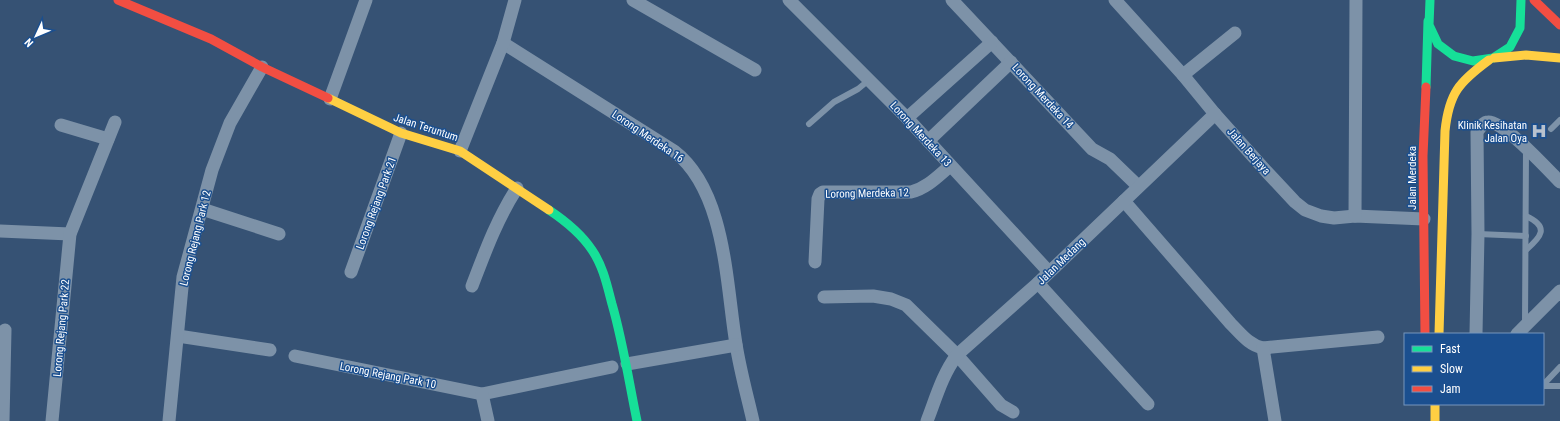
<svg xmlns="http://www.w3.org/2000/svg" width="1560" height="421" font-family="'Roboto Condensed',sans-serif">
  <rect width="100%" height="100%" fill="#365274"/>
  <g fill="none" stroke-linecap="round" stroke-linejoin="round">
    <g stroke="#7d92a8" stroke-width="6">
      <polyline points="809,124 834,102 858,89 869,80"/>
      <polyline points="1551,129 1560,120"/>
      <polyline points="1478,234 1526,236"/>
      <path d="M1526 250C1541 237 1550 227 1526 216"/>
      <polyline points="1525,324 1526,149"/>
      <polyline points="1543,385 1560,367"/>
      <polyline points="1543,386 1560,386"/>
    </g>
    <g stroke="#7d92a8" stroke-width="13">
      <polyline points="633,0 755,70"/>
      <polyline points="789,0 907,118 1049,272"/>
      <polyline points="952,0 1092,149 1110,159 1138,186"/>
      <polyline points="1115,0 1183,75 1215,114 1266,171 1295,202 1305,210 1321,216 1334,218 1355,216 1424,219"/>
      <path d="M503 43 674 151C726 191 726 284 736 344 740 370 747 395 753 421"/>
      <polyline points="1183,75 1235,33"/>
      <polyline points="330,99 366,0"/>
      <polyline points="907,118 992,42"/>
      <polyline points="61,125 108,139"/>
      <polyline points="928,141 1011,62"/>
      <polyline points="460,151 503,43 515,0"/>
      <path d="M1124 201 1231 324C1241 334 1249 345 1263 348L1378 337"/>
      <polyline points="202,209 279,234"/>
      <polyline points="1355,216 1356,0"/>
      <polyline points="0,231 70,234"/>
      <path d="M815 262 818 199 820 194 823 192H911C927 188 938 176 950 166"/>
      <polyline points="351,272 401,133"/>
      <polyline points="1038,283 1148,404"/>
      <path d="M472 286C485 252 497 219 517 188"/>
      <polyline points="824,297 873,296 891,299 906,305 957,355 1001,405 1013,412"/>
      <path d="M1476 334 1478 234 1477 132C1480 128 1483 122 1488 122 1504 121 1548 170 1560 182"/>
      <polyline points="1517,334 1560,291"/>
      <polyline points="178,336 270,350"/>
      <polyline points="1263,348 1275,421"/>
      <polyline points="295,356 482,394 612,367"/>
      <polyline points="627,364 736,345"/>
      <polyline points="482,394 488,421"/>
      <polyline points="3,421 5,330"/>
      <polyline points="52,421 70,234 115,122"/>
      <polyline points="169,421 183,277 212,170 230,123 262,67"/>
      <path d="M927 421C936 398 942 375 957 355L1038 283 1215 114"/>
    </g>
    <g stroke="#16e098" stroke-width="9">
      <polyline points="1430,0 1429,25 1438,44 1454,56 1473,61 1493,58 1510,47 1520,28 1521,0"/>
      <polyline points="1426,87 1428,21"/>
      <path d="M549 210C564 220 582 235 592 250 603 266 607 285 612 304 623 342 629 382 637 421"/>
    </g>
    <g stroke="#ffcf43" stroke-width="9">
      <polyline points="1494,58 1526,55 1560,58"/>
      <polyline points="328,98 401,133 460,151 549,210"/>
      <path d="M1439 334 1445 131C1449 93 1459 82 1489 60"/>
      <polyline points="1435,404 1435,421"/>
    </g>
    <g stroke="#f24e42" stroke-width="9">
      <polyline points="118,0 211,39 262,67 328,98"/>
      <polyline points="1534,0 1560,25"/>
      <polyline points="1425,334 1423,156 1426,87"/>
    </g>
  </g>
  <defs>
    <symbol id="hospital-bare" viewBox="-9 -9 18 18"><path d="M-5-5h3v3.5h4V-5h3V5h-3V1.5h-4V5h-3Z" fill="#b9c2ce" stroke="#1b4f8f" stroke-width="2.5" paint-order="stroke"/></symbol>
  </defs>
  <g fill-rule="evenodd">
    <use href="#hospital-bare" x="1528" y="120" width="22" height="22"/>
  </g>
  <g text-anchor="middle" stroke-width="3" stroke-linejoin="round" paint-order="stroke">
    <g font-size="11" fill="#fff" stroke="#1b4f8f">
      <text transform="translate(1043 96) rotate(47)" y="4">Lorong Merdeka 14</text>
      <text transform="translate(426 127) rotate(18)" y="4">Jalan Teruntum</text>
      <text transform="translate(921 134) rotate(47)" y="4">Lorong Merdeka 13</text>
      <text transform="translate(648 136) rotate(34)" y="4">Lorong Merdeka 16</text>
      <text transform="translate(1249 151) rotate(48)" y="4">Jalan Berjaya</text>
      <text transform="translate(1412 178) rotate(-90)" y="4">Jalan Merdeka</text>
      <text transform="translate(867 193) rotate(-1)" y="4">Lorong Merdeka 12</text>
      <text transform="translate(376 203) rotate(-70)" y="4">Lorong Rejang Park 21</text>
      <text transform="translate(195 238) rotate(-76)" y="4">Lorong Rejang Park 12</text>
      <text transform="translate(1061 261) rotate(-44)" y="4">Jalan Medang</text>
      <text transform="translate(61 328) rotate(-85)" y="4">Lorong Rejang Park 22</text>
      <text transform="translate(388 375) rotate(11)" y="4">Lorong Rejang Park 10</text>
    </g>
    <g font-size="11" fill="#fff" stroke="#1b4f8f" text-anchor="end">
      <text x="1527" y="129">Klinik Kesihatan<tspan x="1527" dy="13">Jalan Oya</tspan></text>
    </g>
  </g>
  <rect x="1404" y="333" width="140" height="72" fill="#1b4f8f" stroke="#7695bc"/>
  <rect x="1412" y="346" width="20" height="6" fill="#16e098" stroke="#7695bc"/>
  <text x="1440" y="353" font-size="12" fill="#ffffff">Fast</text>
  <rect x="1412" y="366" width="20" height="6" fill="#ffcf43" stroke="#7695bc"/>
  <text x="1440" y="373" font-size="12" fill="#ffffff">Slow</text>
  <rect x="1412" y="386" width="20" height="6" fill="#f24e42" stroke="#7695bc"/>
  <text x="1440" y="393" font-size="12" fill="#ffffff">Jam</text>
  <g transform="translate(36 36) rotate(226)" stroke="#1b4f8f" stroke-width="3" paint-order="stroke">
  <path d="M0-3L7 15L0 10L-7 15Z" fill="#ffffff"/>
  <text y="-6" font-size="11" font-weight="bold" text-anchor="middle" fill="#ffffff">N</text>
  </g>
</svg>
